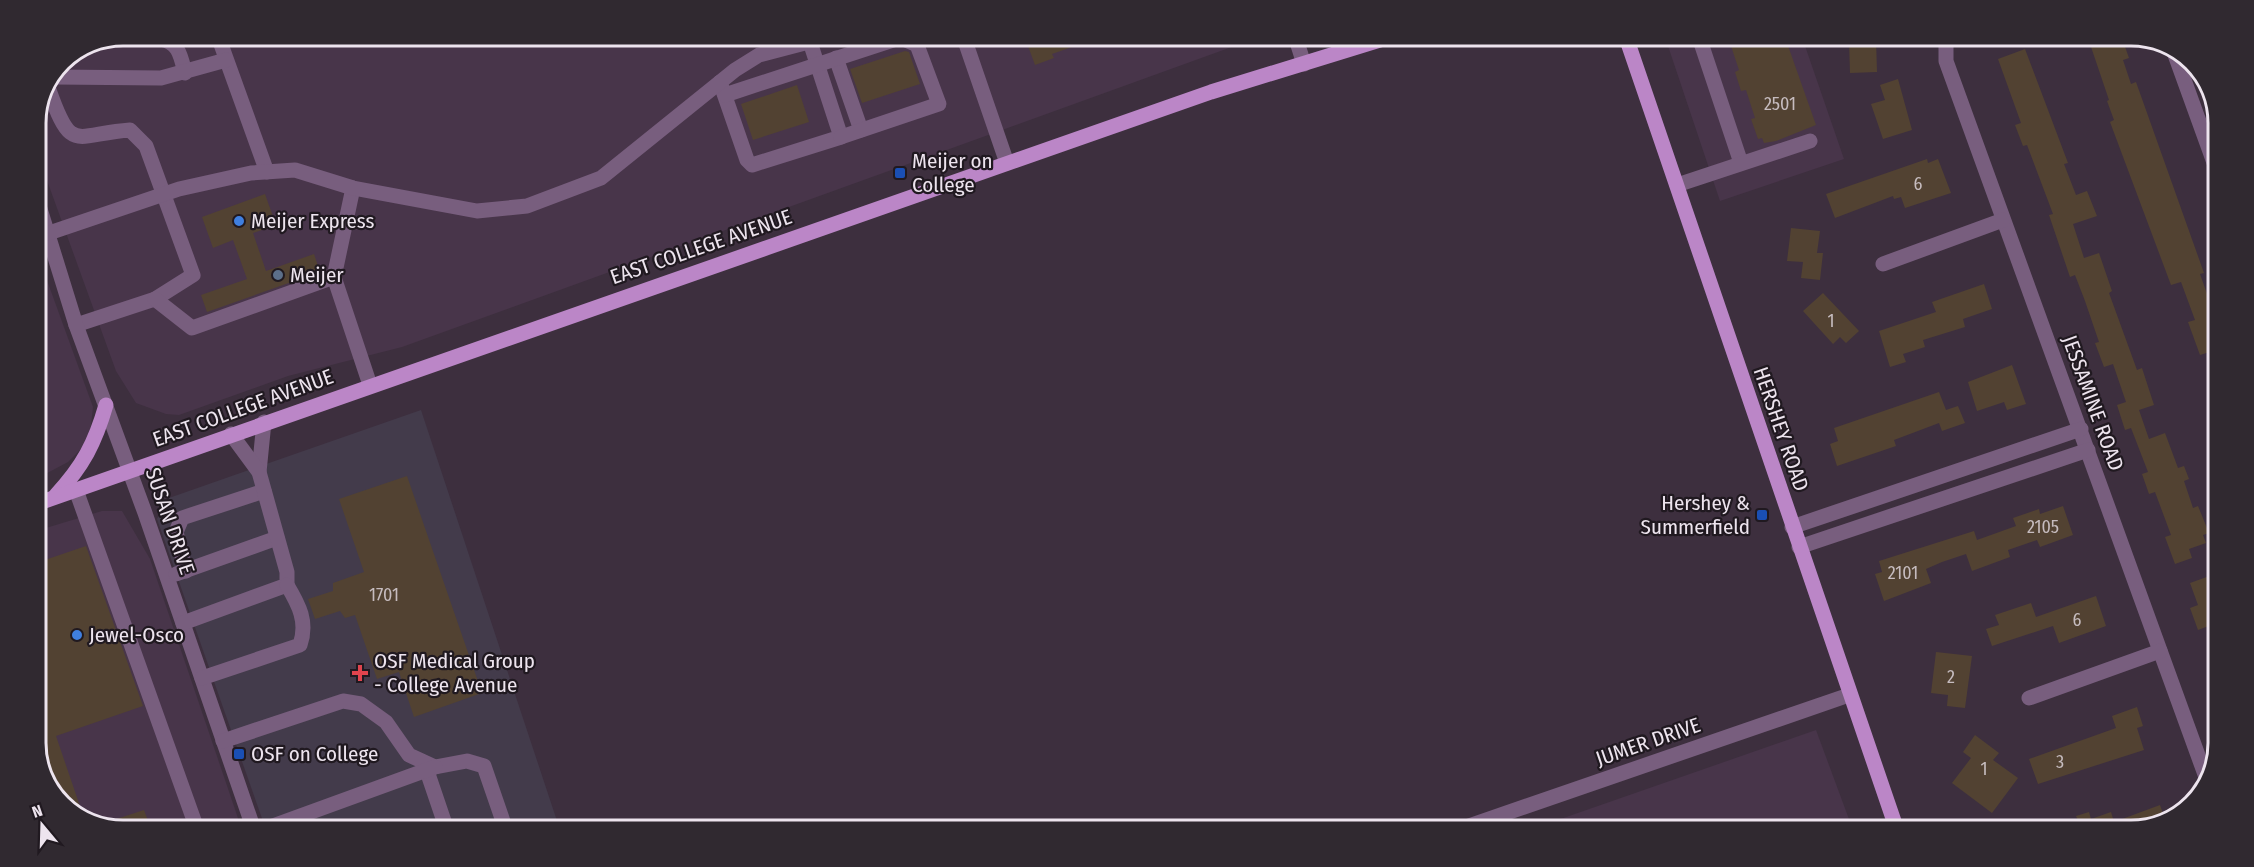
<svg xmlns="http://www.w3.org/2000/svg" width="2254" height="867" font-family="'Fira Sans Condensed',sans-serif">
  <rect width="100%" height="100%" fill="#3d2f3e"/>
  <g fill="#48354a">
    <polygon points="124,36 1238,39 1240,44 402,347 288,376 179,415 166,414 136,403 116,371 36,150 36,119 62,62"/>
    <polygon points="1666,40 1803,40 1844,159 1720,201"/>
    <polygon points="36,250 93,407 90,434 82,448 68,462 36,479"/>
    <polygon points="102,511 122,511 150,559 241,827 95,826 54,797 36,749 36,531"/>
    <polygon points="1816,730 1853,830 1529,830"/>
  </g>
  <polygon fill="#433b4b" points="421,410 559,827 265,827 157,519 169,498"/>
  <g fill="#524232">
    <polygon points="1025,38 1091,38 1092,40 1052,54 1054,58 1035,65"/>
    <polygon points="1729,40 1786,40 1816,125 1776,141 1764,143 1762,138 1758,139 1751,119 1755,118 1746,90 1741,91 1735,72 1739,70"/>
    <polygon points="1849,40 1876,40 1877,72 1850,73"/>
    <polygon points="2089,41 2123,41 2129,58 2123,60 2131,84 2136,82 2204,273 2200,274 2216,319 2216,350 2200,355 2188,322 2195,320 2181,282 2171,285 2110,122 2114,120 2107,101 2109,100"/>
    <polygon points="2025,49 2068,163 2064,164 2076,195 2087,191 2097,216 2073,224 2084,258 2099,253 2112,291 2109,293 2137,370 2142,368 2154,405 2139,410 2149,439 2165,433 2178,468 2184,466 2189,479 2184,481 2193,508 2198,506 2209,533 2203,535 2206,543 2189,549 2192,558 2175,564 2165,537 2171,535 2155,492 2149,494 2142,474 2148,472 2131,428 2125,430 2117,405 2126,402 2113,364 2104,367 2095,343 2099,342 2085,301 2075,275 2070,277 2049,215 2053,214 2027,145 2023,146 2015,125 2021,123 1998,59"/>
    <polygon points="905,51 909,52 920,84 862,103 850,69"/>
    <polygon points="1898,79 1912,130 1883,139 1871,104 1885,100 1880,85"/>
    <polygon points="797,85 809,122 753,140 741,104"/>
    <polygon points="1927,159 1928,163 1938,159 1951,193 1905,208 1901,197 1894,199 1893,196 1835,218 1826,194"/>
    <polygon points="265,194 276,225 253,233 266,271 314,254 320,272 207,312 201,295 247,279 233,240 213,248 202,217"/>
    <polygon points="1791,228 1820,231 1817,253 1823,253 1820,280 1801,278 1803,262 1787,261"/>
    <polygon points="1984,284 1992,309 1963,319 1965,327 1923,340 1925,347 1903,354 1906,362 1890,367 1879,331 1936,312 1932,302"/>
    <polygon points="1823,293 1859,331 1846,343 1840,337 1833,344 1803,311"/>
    <polygon points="2012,365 2026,404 2007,410 2004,402 1977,411 1968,382"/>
    <polygon points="1939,392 1946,410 1958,406 1965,423 1942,431 1939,423 1894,440 1896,446 1837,466 1830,444 1838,441 1834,428"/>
    <polygon points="407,476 482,693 414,717 399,672 377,679 355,615 345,618 340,611 315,619 308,599 333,591 333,583 364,572 339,499"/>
    <polygon points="2063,506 2073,535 2040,547 2037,540 2008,550 2010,557 1972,571 1966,554 1942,562 1926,569 1931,583 1884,601 1875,574 1882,572 1879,561 1974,531 1977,540 2016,526 2013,518 2039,509 2040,514"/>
    <polygon points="86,546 143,706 56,736 84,818 54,797 36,749 36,563"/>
    <polygon points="2215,574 2214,624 2198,630 2190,608 2198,605 2190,583"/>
    <polygon points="2096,596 2106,626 2059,643 2053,626 1992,646 1986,629 1999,625 1995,615 2031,603 2036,617"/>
    <polygon points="1936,652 1972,656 1965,708 1947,706 1948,695 1931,693"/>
    <polygon points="2137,707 2143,726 2137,728 2144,750 2038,784 2029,759 2116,728 2112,716"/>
    <polygon points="1975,735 1999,753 1993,760 2018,778 1992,813 1952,783 1971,758 1963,752"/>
    <polygon points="2160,805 2165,819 2130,831 2063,831 2062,828 2079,823 2076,816 2089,812 2091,819 2111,812 2114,822"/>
    <polygon points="144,810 150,826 102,826 101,824"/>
  </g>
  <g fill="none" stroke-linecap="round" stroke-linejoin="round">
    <polyline stroke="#574a58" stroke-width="15" stroke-dasharray="15 8" stroke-linecap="butt" points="117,39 161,39"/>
    <g stroke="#785e7e" stroke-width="15">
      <polyline points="218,36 267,172"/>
      <polyline points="964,38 1007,163"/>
      <path d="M161 39C179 42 181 57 185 73"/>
      <polyline points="1296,39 1304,64"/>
      <polyline points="1700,40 1741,163"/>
      <polyline points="1946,40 1946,61 2207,780"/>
      <polyline points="2174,52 2217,171"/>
      <polyline points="836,58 861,130"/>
      <polyline points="55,77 161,78 226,60"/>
      <polyline points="720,82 747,160 752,165 841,137 810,42"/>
      <path d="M49 90C72 155 74 134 130 130L146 146 193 275 155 299 76 325"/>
      <polyline points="725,95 899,38"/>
      <polyline points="841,137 939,104 917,45 901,38"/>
      <polyline points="1677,185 1810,141"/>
      <polyline points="353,188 334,277 370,385"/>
      <polyline points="36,196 76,325 145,513 253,827"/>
      <polyline points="49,233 179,189 251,173 295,170 353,188 477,211 527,206 601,178 735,70 759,55 824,38"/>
      <polyline points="1883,264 2003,220"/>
      <polyline points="155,299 192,328 334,277"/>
      <polyline points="259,472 264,422"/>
      <polyline points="76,490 196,826"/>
      <polyline points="1792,527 2081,429"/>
      <polyline points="1799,547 2088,450"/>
      <polyline points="186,571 176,532 182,518 264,491"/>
      <polyline points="176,574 277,538"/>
      <polyline points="183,623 287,585 287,572 259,472 231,434"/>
      <path d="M202 678 300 645C308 622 299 605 287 585"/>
      <polyline points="2029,698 2160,651"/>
      <polyline points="223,741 343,701 361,704 386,722 409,755 435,767 467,761 484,766 505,827"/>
      <polyline points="427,771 446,827"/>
      <polyline points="270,827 435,767"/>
      <polyline points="1460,829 1849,695"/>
    </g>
    <g stroke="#bb86c7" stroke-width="15">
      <polyline points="1627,40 1897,830"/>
      <path d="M56 495C83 466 95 443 106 405"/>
      <polyline points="36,504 1211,92 1383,39"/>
    </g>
  </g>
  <g fill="#1a4fb4" stroke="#201920" stroke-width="2">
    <rect x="894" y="167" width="12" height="12" rx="3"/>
    <rect x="1756" y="509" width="12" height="12" rx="3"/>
    <rect x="233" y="748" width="12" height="12" rx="3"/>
  </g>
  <g fill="#3f7fe0" stroke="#201920" stroke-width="2">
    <circle cx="239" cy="221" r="6"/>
    <circle cx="77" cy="635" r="6"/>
  </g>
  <circle fill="#5c6f8a" stroke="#201920" stroke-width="2" cx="278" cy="275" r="6"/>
  <path fill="#e0444e" stroke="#201920" stroke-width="2" d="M357 664h6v6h6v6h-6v6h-6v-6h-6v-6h6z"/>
  <g text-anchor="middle" stroke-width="4.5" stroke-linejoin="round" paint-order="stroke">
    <g font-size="18" fill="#c6bcbf">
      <text x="1780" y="110">2501</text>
      <text x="1918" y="190">6</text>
      <text x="1831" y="327">1</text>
      <text x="2043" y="533">2105</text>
      <text x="1903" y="579">2101</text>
      <text x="384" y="601">1701</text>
      <text x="2077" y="626">6</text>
      <text x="1951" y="683">2</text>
      <text x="2060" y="768">3</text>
      <text x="1984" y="775">1</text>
    </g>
    <g font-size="21" fill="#ede4ee" stroke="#201920" text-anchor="start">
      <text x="912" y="168">Meijer on<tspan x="912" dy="24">College</tspan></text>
      <text x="251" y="228">Meijer Express</text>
      <text x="290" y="282">Meijer</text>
      <text x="1750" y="510" text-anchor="end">Hershey &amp;<tspan x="1750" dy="24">Summerfield</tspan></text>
      <text x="89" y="642">Jewel-Osco</text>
      <text x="374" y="668">OSF Medical Group<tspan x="374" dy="24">- College Avenue</tspan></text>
      <text x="251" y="761">OSF on College</text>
    </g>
    <g font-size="21" fill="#ede4ee" stroke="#201920">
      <text transform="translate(701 247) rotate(-19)" y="7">EAST COLLEGE AVENUE</text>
      <text transform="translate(2093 403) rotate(70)" y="7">JESSAMINE ROAD</text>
      <text transform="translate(243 408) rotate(-20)" y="7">EAST COLLEGE AVENUE</text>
      <text transform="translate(1781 429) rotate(71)" y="7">HERSHEY ROAD</text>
      <text transform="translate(170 521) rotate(71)" y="7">SUSAN DRIVE</text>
      <text transform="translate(1648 742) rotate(-19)" y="7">JUMER DRIVE</text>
    </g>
  </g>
  <path d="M0 0H2254V867H0ZM123 46H2131A77 77 0 0 1 2208 123V743A77 77 0 0 1 2131 820H123A77 77 0 0 1 46 743V123A77 77 0 0 1 123 46Z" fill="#302930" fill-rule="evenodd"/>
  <path fill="none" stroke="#ede4ee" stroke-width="3" d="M123 46H2131A77 77 0 0 1 2208 123V743A77 77 0 0 1 2131 820H123A77 77 0 0 1 46 743V123A77 77 0 0 1 123 46Z"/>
  <g transform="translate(42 825) rotate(341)" stroke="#201920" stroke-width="4.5" paint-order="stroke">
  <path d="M0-4.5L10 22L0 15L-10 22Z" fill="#ede4ee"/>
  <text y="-9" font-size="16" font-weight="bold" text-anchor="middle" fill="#ede4ee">N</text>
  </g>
</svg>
